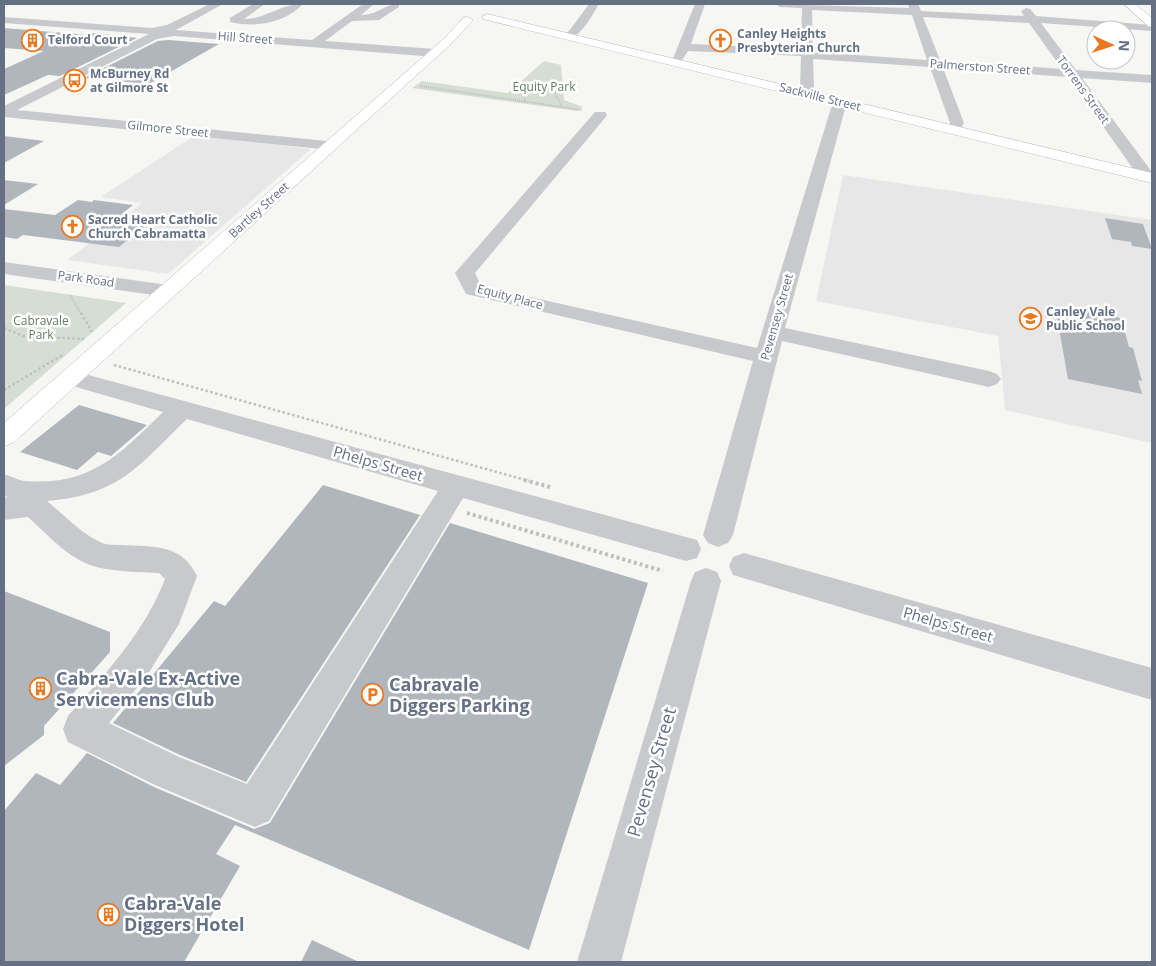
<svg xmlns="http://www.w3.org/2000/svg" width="1156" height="966" font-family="'Open Sans',sans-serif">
  <rect width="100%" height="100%" fill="#f6f7f3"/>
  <g fill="#e7e7e7">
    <polygon points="197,134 311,149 168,274 67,260 142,203 101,197"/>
    <polygon points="843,175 1152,220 1152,443 1005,410 998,336 816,301"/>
  </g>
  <g fill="#d6ded4">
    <polygon points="544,61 561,65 564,100 583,107 577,111 412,88 422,81 508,93"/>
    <polygon points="4,285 126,303 4,409"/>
  </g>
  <g fill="#b1b6bd">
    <polygon points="4,28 89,35 93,33 137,38 60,76 48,75 4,95 4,69 44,51 4,48"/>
    <polygon points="168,40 219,44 149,84 84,78 158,41"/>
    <polygon points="4,136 44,141 4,163"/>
    <polygon points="4,180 38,184 4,205"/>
    <polygon points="78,200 92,202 94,200 133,205 118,217 151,221 119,247 23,235 17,239 4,237 4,209 55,215"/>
    <polygon points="1105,218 1143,224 1152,249 1132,246 1131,242 1112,239"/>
    <polygon points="1055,306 1121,318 1129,347 1133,348 1142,381 1138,380 1142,394 1068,379"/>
    <polygon points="79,405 147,425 111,456 98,452 77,470 20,452"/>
    <polygon points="323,485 420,515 246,782 180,755 113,723 214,601 225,606"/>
    <polygon points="450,523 648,583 529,950 235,825 216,854 240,866 184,962 4,962 4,811 36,773 60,785 87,753 154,787 254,829 270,823"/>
    <polygon points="4,591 110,632 110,652 44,726 44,735 4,766"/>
    <polygon points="312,940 359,962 301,962"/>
  </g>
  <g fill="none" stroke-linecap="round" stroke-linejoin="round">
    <defs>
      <g id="major">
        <polygon points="1124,4 1135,4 1152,18 1152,27 1148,26"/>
        <polygon points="487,14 1152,173 1152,183 483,19 482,17"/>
        <polygon points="467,17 473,20 453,42 13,443 4,446 4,423 445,38 463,18"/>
      </g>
    </defs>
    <use href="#major" stroke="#b7babf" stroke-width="1"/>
    <g stroke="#bebfc2" stroke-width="2" stroke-dasharray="1 1" stroke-linecap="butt">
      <polyline points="555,84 555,94 562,106"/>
      <polyline points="420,86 582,110"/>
      <polyline points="525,101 524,91 527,86"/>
      <polyline points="70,295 81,314"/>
    </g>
    <g stroke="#bebfc2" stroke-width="2.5" stroke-dasharray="2.5 2.5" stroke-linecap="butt">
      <polyline points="81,313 92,332"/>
      <polyline points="4,328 23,336 84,339"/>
      <polyline points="114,365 529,481"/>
      <polyline points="4,390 64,354"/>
    </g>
    <g stroke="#bebfc2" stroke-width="4" stroke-dasharray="3 3" stroke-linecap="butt">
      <polyline points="524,480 550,487"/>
      <polyline points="467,513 663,571"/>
    </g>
    <g fill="#c7c9cd" fill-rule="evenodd">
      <path d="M210 4H223L176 30 312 40 363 4H374L361 15C378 15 384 4 399 4V7L379 20 352 21 325 41 435 49 441 53 435 57 174 36 157 39 17 110 337 142 340 145 332 150 4 117V106L149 34 4 23V17L152 28 167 25Z"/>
      <path d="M253 4H265L244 19C266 19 282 3 303 4 286 23 254 28 230 22V18Z"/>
      <path d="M589 4H599C592 15 579 42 564 38V34L569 31Z"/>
      <path d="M695 4H705L691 44 801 49 802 8 780 7 775 4 909 8 908 4H918L921 11 1024 16 1021 11 1026 8 1030 9 1036 16 1152 25V31L1041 23 1076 70 1152 75V83L1082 78 1152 172V180H1141L1068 77 943 68 964 123 958 133 953 134 946 130 950 123 930 67 813 59 814 87 808 96 803 97 796 93 800 87 801 56 688 51 679 65H671L669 62 674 56ZM812 10 912 15 927 60 813 52ZM923 17 1029 23 1062 69 940 60Z"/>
      <polygon points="843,99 850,103 845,109 785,328 989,371 997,374 1001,379 997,384 989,387 782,341 733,535 728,543 718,547 708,543 703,535 753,361 466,294 455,273 595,112 605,112 607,115 605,118 475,273 481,286 757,348 831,108 838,100"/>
      <polygon points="4,262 168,285 175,287 178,291 175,295 168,297 4,274"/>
      <path d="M70 370 686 537 697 540 701 549 697 558 686 561 463 498 269 821 255 827 155 785 68 742 63 729 68 716C106 673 144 633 165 579L159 573C140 572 119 572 101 568 72 563 48 535 28 517L4 520V498L8 497 4 496V474C11 476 19 481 26 481 91 486 120 454 163 412L62 383 58 378 62 373ZM187 419 438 491 247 784 179 757 109 723 148 674 179 624 197 576C181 543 153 547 121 545 115 545 108 545 102 543 82 534 64 515 47 501 120 495 138 466 187 419Z"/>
      <polygon points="744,553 1152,668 1152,700 733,575 729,566 733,557"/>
      <polygon points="706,568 717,572 721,581 621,962 577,962 691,581 695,572"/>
    </g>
    <use href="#major" fill="#fff" fill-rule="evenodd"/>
  </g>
  <defs>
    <symbol id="building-ring" viewBox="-11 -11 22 22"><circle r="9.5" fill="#fff" stroke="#e97921" stroke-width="1.5"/><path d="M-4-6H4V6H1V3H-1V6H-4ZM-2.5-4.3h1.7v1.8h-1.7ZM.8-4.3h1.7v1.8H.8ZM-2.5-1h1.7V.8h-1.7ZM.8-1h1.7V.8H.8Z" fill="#e97921"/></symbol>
    <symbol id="church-ring" viewBox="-11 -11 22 22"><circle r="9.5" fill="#fff" stroke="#e97921" stroke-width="1.5"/><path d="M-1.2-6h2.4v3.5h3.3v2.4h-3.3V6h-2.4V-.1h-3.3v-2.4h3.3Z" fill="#e97921"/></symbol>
    <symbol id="bus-ring" viewBox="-11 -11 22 22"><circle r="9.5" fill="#fff" stroke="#e97921" stroke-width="1.5"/><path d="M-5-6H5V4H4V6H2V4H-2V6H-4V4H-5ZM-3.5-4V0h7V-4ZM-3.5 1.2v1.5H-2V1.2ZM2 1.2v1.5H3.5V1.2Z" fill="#e97921"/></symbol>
    <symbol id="school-ring" viewBox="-11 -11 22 22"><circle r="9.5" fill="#fff" stroke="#e97921" stroke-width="1.5"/><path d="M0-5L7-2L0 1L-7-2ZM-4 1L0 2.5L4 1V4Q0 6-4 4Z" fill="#e97921"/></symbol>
    <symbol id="parking-ring" viewBox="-11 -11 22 22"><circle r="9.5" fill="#fff" stroke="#e97921" stroke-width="1.5"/><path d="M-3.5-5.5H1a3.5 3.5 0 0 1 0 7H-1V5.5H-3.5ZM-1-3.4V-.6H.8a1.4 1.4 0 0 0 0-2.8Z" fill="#e97921"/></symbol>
  </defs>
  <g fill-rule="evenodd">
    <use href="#building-ring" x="20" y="28" width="25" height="25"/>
    <use href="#church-ring" x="708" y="28" width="25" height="25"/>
    <use href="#bus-ring" x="62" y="68" width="25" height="25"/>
    <use href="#church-ring" x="60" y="214" width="25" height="25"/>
    <use href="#school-ring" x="1018" y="306" width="25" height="25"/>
    <use href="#building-ring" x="28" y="676" width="25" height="25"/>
    <use href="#parking-ring" x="360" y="682" width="25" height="25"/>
    <use href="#building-ring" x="96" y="902" width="25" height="25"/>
  </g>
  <g text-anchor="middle" stroke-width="5" stroke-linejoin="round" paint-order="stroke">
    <g font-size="12" font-weight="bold" fill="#657085" stroke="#fff" text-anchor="start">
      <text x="737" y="38">Canley Heights<tspan x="737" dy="14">Presbyterian Church</tspan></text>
      <text x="48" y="44">Telford Court</text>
      <text x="90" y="78">McBurney Rd<tspan x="90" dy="14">at Gilmore St</tspan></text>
      <text x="88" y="224">Sacred Heart Catholic<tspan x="88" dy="14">Church Cabramatta</tspan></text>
      <text x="1046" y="316">Canley Vale<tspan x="1046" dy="14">Public School</tspan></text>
    </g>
    <g font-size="12" fill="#657085" stroke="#fff">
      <text transform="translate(245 38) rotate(4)" y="4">Hill Street</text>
      <text transform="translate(980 67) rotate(4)" y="4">Palmerston Street</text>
      <text transform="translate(1083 90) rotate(54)" y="4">Torrens Street</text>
      <text transform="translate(820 97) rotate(14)" y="4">Sackville Street</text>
      <text transform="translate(168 129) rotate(6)" y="4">Gilmore Street</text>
      <text transform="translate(259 210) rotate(-42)" y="4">Bartley Street</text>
      <text transform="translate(86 279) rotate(8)" y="4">Park Road</text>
      <text transform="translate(510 297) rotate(15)" y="4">Equity Place</text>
      <text transform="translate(777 317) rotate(-74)" y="4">Pevensey Street</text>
    </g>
    <g font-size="12" fill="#647c64" stroke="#fff">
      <text x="544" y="91">Equity Park</text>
      <text x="41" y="325">Cabravale<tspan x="41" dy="14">Park</tspan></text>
    </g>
    <g font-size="15" fill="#657085" stroke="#fff">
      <text transform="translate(378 464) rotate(16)" y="5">Phelps Street</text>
      <text transform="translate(948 625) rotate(16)" y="5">Phelps Street</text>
    </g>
    <g font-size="18" font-weight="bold" fill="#657085" stroke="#fff" text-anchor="start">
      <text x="56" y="685">Cabra-Vale Ex-Active<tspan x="56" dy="21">Servicemens Club</tspan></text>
      <text x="389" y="691">Cabravale<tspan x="389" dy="21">Diggers Parking</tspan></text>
      <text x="124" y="910">Cabra-Vale<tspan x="124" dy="21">Diggers Hotel</tspan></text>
    </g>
    <g font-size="18" fill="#657085" stroke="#fff">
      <text transform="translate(652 772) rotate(-74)" y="6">Pevensey Street</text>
    </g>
  </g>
  <rect width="1156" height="966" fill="none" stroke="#657085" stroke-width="10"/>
  <g transform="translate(1111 45) rotate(93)"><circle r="24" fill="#ffffff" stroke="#c1c6ce"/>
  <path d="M0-4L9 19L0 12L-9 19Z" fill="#e97921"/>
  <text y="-8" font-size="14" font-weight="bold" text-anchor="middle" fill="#657085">N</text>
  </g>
</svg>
